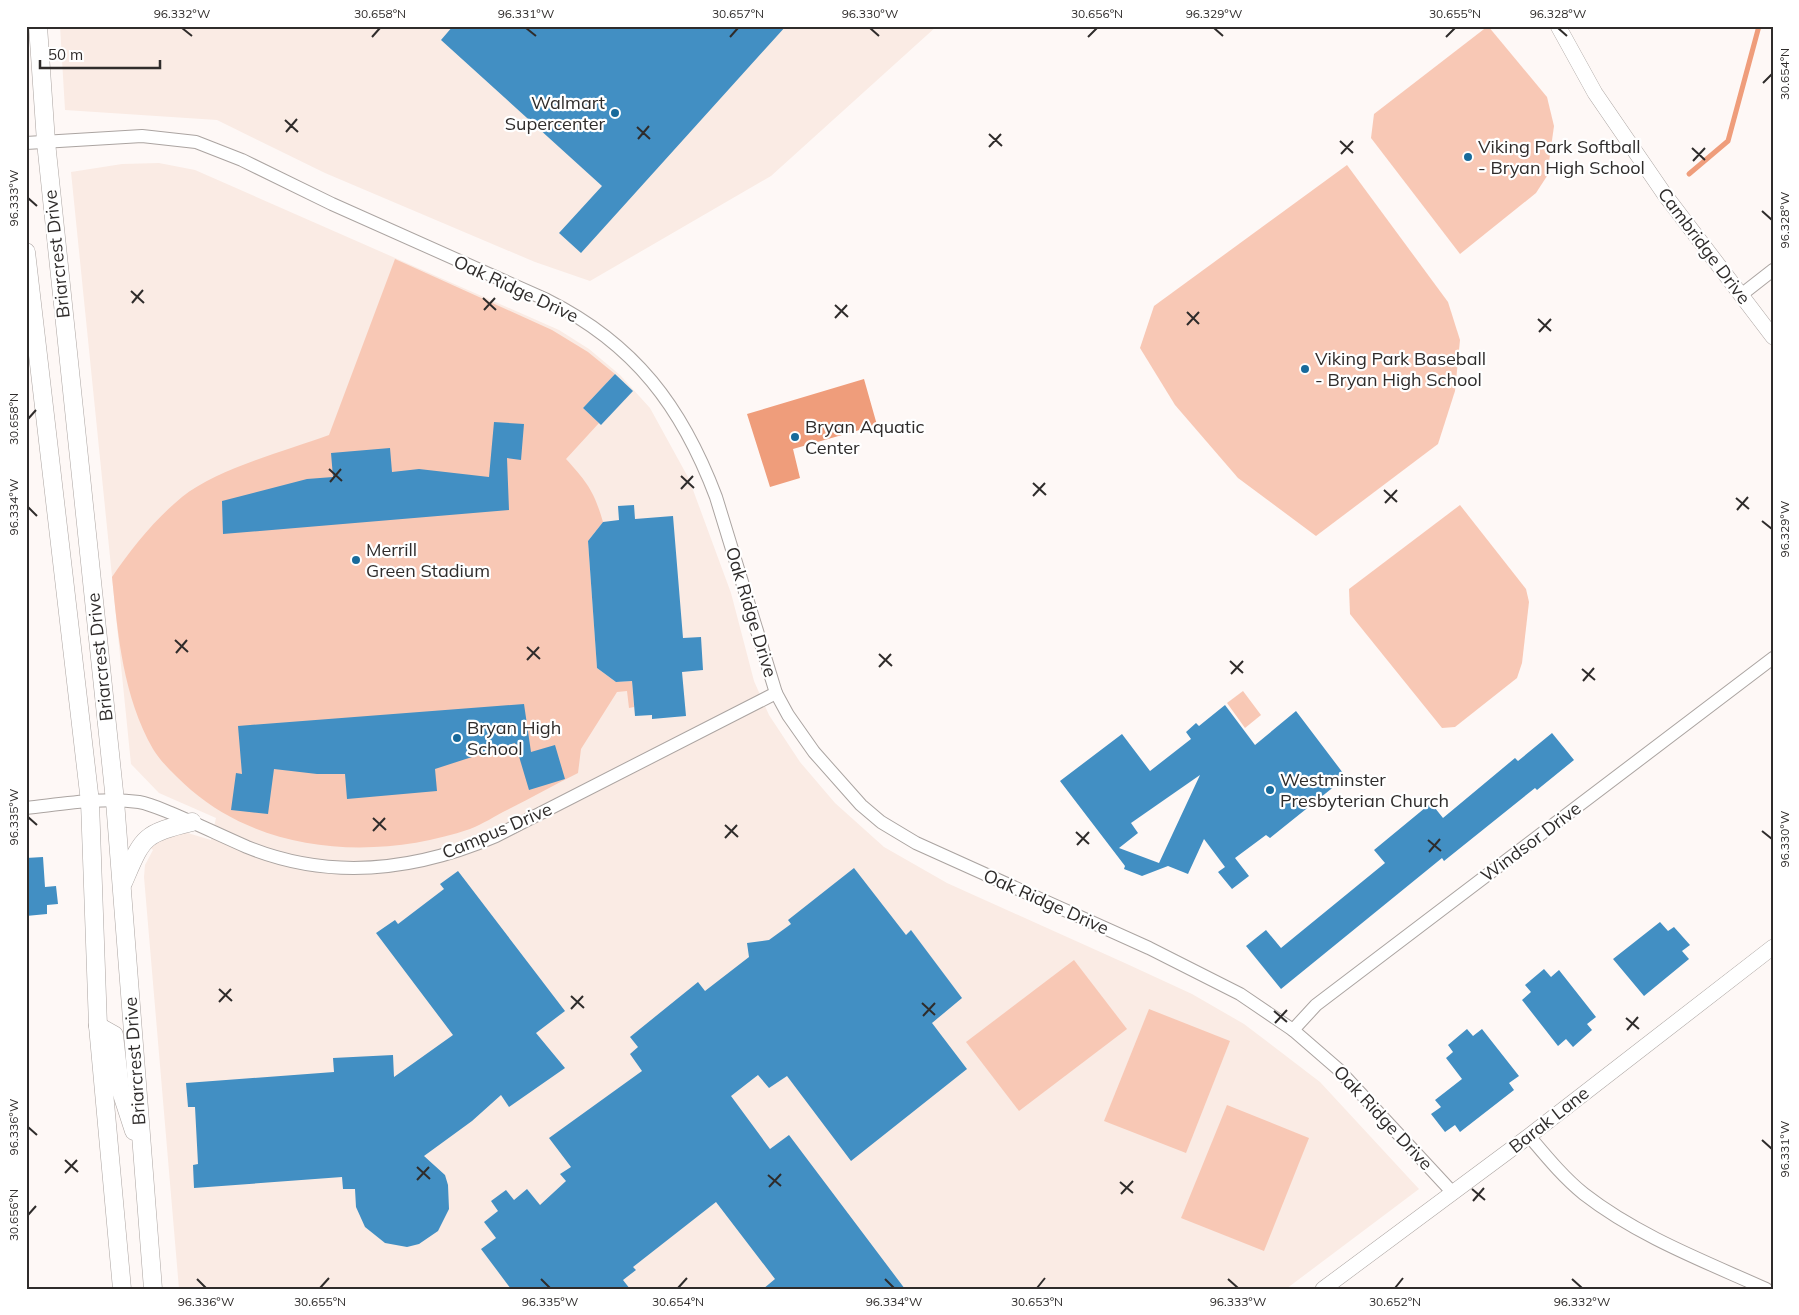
<svg xmlns="http://www.w3.org/2000/svg" width="1799" height="1315" font-family="Mulish,sans-serif">
  <rect width="100%" height="100%" fill="#fef8f6"/>
  <g fill="#faebe4">
    <polygon points="60,26 937,26 771,176 590,281 535,262 325,173 217,120 65,110"/>
    <polygon points="159,163 195,170 559,330 589,349 620,375 650,408 689,479 731,593 754,681 769,715 800,762 835,803 884,847 947,883 1127,964 1192,994 1244,1024 1320,1082 1419,1189 1286,1289 179,1289 144,877 145,865 153,850 150,847 167,835 181,831 211,840 216,818 159,793 131,764 71,172 122,164"/>
  </g>
  <g fill="#f8c8b5">
    <polygon points="1488,26 1547,97 1554,126 1547,176 1536,193 1460,254 1371,138 1374,114"/>
    <polygon points="1347,165 1448,302 1460,340 1455,391 1438,444 1316,536 1238,478 1175,405 1140,348 1154,306"/>
    <path d="M395 259 552 330 588 352 615 374 583 408 599 423 566 459C587 482 594 491 603 522L588 541 597 668 616 682 632 681 634 707 629 708 627 691 617 692 581 749 578 773C554 785 531 798 507 810 495 816 483 824 470 829 379 860 267 855 191 790 177 777 163 765 153 749 123 696 118 636 112 577 132 548 154 520 182 497 217 469 285 451 329 435Z"/>
    <polygon points="1460,505 1526,589 1529,602 1522,663 1517,678 1455,727 1442,728 1350,614 1349,589"/>
    <polygon points="1243,691 1261,715 1245,728 1227,703"/>
    <polygon points="1074,960 1127,1029 1019,1111 966,1042"/>
    <polygon points="1149,1009 1230,1041 1186,1153 1104,1121"/>
    <polygon points="1227,1105 1309,1138 1264,1251 1181,1218"/>
  </g>
  <polygon fill="#ef9d7b" points="864,379 877,425 793,449 800,478 770,487 747,414"/>
  <g fill="none" stroke-linecap="round" stroke-linejoin="round">
    <polyline stroke="#ef9d7b" stroke-width="5" points="1689,174 1728,141 1759,26"/>
  </g>
  <g fill="#428fc3" fill-rule="evenodd">
    <polygon points="453,26 786,26 581,253 559,233 602,186 441,40"/>
    <polygon points="615,374 633,391 601,425 583,408"/>
    <polygon points="494,422 524,424 521,460 507,458 509,510 223,534 222,501 307,479 333,477 331,453 390,448 392,472 419,469 489,477"/>
    <polygon points="634,505 635,519 673,516 683,638 701,637 703,670 682,672 686,716 652,719 652,715 635,716 632,681 616,682 597,668 588,541 603,522 619,520 618,506"/>
    <polygon points="524,704 531,752 555,745 565,779 529,790 515,743 435,769 437,791 347,799 345,774 317,774 274,769 268,814 231,810 236,773 242,774 238,726"/>
    <path d="M1225 705 1255 745 1296 711 1346 777 1270 838 1266 835 1235 858 1249 876 1232 889 1218 872 1225 867 1204 839 1188 874 1168 866 1142 876 1124 869 1125 866 1060 781 1122 734 1150 771 1191 739 1186 732 1196 723 1199 726ZM1200 775 1159 863 1119 848 1138 833 1131 823Z"/>
    <polygon points="1552,733 1574,760 1537,790 1535,788 1444,861 1442,858 1281,989 1246,946 1266,930 1281,948 1385,863 1374,850 1431,803 1443,818 1515,758 1518,761"/>
    <polygon points="43,857 45,887 56,886 58,904 47,905 47,914 26,916 26,858"/>
    <polygon points="854,868 906,935 911,930 962,998 932,1023 967,1069 851,1161 787,1076 769,1088 758,1075 731,1096 770,1149 789,1135 905,1289 763,1289 775,1279 716,1202 633,1267 636,1270 623,1280 630,1289 511,1289 481,1249 496,1238 484,1222 498,1211 491,1201 506,1190 514,1200 527,1189 540,1205 566,1181 560,1174 571,1167 549,1138 642,1071 630,1054 638,1047 630,1037 698,982 705,991 749,957 747,943 769,940 791,924 788,920"/>
    <polygon points="458,871 565,1011 536,1033 565,1068 509,1107 501,1095 472,1121 424,1156 445,1175 448,1185 449,1209 438,1231 419,1244 407,1247 385,1243 365,1227 356,1207 355,1189 343,1189 342,1177 194,1188 193,1165 198,1164 195,1107 188,1107 186,1083 334,1072 333,1058 393,1055 394,1077 453,1035 376,933 395,920 398,924 444,889 440,884"/>
    <polygon points="1660,922 1668,931 1674,927 1690,945 1682,951 1689,959 1644,996 1613,959"/>
    <polygon points="1544,969 1551,977 1559,970 1596,1017 1587,1024 1592,1030 1573,1047 1566,1039 1558,1046 1522,1000 1531,992 1525,985"/>
    <polygon points="1467,1029 1473,1036 1482,1029 1519,1076 1509,1083 1514,1090 1460,1132 1455,1125 1445,1132 1431,1114 1441,1107 1435,1100 1462,1079 1446,1058 1453,1052 1448,1045"/>
  </g>
  <g fill="none" stroke-linecap="round" stroke-linejoin="round">
    <defs>
      <g id="minor">
        <path d="M26 143 142 136 196 142 242 160 332 204 547 300C635 344 682 407 716 497L776 693 788 715 814 752 861 805 881 822 916 843 1149 948 1240 994 1293 1030 1338 1069 1453 1193"/>
        <polyline points="1741,295 1773,270"/>
        <path d="M26 808C63 804 102 797 139 802 150 804 161 809 171 813 197 824 222 836 247 847 331 881 415 871 496 836L776 693"/>
        <polyline points="1293,1030 1316,1005 1773,658"/>
        <path d="M1529 1136C1546 1156 1563 1177 1584 1194 1638 1236 1704 1261 1766 1289"/>
      </g>
      <g id="tertiary">
        <polyline points="1558,26 1595,93 1665,195 1773,337"/>
        <polyline points="1323,1289 1529,1136 1773,947"/>
      </g>
      <g id="secondary">
        <polyline points="38,26 46,142 115,801 153,1289"/>
        <polyline points="26,252 90,802 98,1026 122,1289"/>
        <path d="M123 883C143 837 142 834 192 822"/>
        <polyline points="98,1026 114,1035 120,1088 134,1131"/>
      </g>
    </defs>
    <use href="#minor" stroke="#aba4a1" stroke-width="14"/>
    <use href="#tertiary" stroke="#aba4a1" stroke-width="16"/>
    <use href="#secondary" stroke="#aba4a1" stroke-width="19"/>
    <use href="#minor" stroke="#fff" stroke-width="12"/>
    <use href="#tertiary" stroke="#fff" stroke-width="15"/>
    <use href="#secondary" stroke="#fff" stroke-width="18"/>
  </g>
  <path fill="none" stroke="#2f2c2b" stroke-width="2" d="M182 28 192 36M526 28 536 36M870 28 879 36M1214 28 1223 36M1558 28 1567 36M372 37 380 28M730 37 738 28M1088 37 1097 28M1446 37 1455 28M1763 83 1772 74M285 120 298 132M637 127 650 139M286 132 297 119M989 134 1002 146M638 139 649 126M1340 141 1353 153M989 147 1001 134M1692 148 1705 160M1341 154 1353 141M1693 161 1705 148M28 198 37 206M1762 211 1772 220M131 291 144 303M483 298 496 310M132 303 143 290M835 305 848 317M484 310 495 298M1187 312 1199 324M835 318 847 305M1538 319 1551 331M1187 325 1199 312M1539 332 1551 319M28 419 36 410M329 469 342 481M681 476 694 488M330 482 341 469M1033 483 1046 495M681 489 693 476M1384 490 1397 502M1033 496 1045 483M1736 498 1749 509M1385 503 1397 490M28 507 37 516M1737 510 1748 497M1762 521 1772 529M175 640 188 652M527 647 540 659M176 653 187 640M879 654 892 666M527 660 539 647M1230 661 1243 673M879 667 891 654M1582 669 1595 680M1231 674 1243 661M1583 681 1594 668M28 817 37 825M373 818 386 830M725 825 738 837M373 831 385 818M1762 831 1772 839M1076 832 1089 844M725 838 737 825M1428 840 1441 851M1077 845 1089 832M1429 852 1440 839M219 989 232 1001M571 996 584 1008M219 1002 231 989M922 1003 935 1015M571 1009 583 996M1274 1011 1287 1022M923 1016 935 1003M1626 1018 1639 1029M1275 1023 1287 1010M1627 1030 1638 1017M28 1127 37 1135M1762 1140 1772 1149M65 1160 78 1172M417 1167 430 1179M65 1173 77 1160M768 1175 781 1186M417 1180 429 1167M1120 1182 1133 1193M769 1187 781 1174M1472 1189 1485 1200M1121 1194 1133 1181M1473 1201 1484 1188M28 1215 36 1206M197 1279 206 1288M541 1279 550 1288M885 1279 894 1288M1228 1279 1238 1288M1572 1279 1582 1288M320 1288 329 1278M678 1288 687 1278M1037 1288 1045 1278M1395 1288 1403 1278"/>
  <g fill="#186a9b" stroke="#fff" stroke-width="2">
    <circle cx="615" cy="113" r="5"/>
    <circle cx="1468" cy="157" r="5"/>
    <circle cx="1305" cy="369" r="5"/>
    <circle cx="795" cy="437" r="5"/>
    <circle cx="356" cy="560" r="5"/>
    <circle cx="457" cy="738" r="5"/>
    <circle cx="1270" cy="790" r="5"/>
  </g>
  <g text-anchor="middle" stroke-width="4.5" stroke-linejoin="round" paint-order="stroke">
    <g font-size="18" fill="#2f2c2b" stroke="#fff" text-anchor="start">
      <text x="605" y="109" text-anchor="end">Walmart<tspan x="605" dy="21">Supercenter</tspan></text>
      <text x="1478" y="153">Viking Park Softball<tspan x="1478" dy="21">- Bryan High School</tspan></text>
      <text x="1315" y="365">Viking Park Baseball<tspan x="1315" dy="21">- Bryan High School</tspan></text>
      <text x="805" y="433">Bryan Aquatic<tspan x="805" dy="21">Center</tspan></text>
      <text x="366" y="556">Merrill<tspan x="366" dy="21">Green Stadium</tspan></text>
      <text x="467" y="734">Bryan High<tspan x="467" dy="21">School</tspan></text>
      <text x="1280" y="786">Westminster<tspan x="1280" dy="21">Presbyterian Church</tspan></text>
    </g>
    <g font-size="18" fill="#2f2c2b" stroke="#fff">
      <text transform="translate(1704 246) rotate(53)" y="6">Cambridge Drive</text>
      <text transform="translate(57 254) rotate(-96)" y="6">Briarcrest Drive</text>
      <text transform="translate(516 289) rotate(25)" y="6">Oak Ridge Drive</text>
      <text transform="translate(751 612) rotate(73)" y="6">Oak Ridge Drive</text>
      <text transform="translate(100 657) rotate(-96)" y="6">Briarcrest Drive</text>
      <text transform="translate(497 831) rotate(-23)" y="6">Campus Drive</text>
      <text transform="translate(1531 842) rotate(-37)" y="6">Windsor Drive</text>
      <text transform="translate(1046 902) rotate(24)" y="6">Oak Ridge Drive</text>
      <text transform="translate(135 1061) rotate(-94)" y="6">Briarcrest Drive</text>
      <text transform="translate(1383 1118) rotate(47)" y="6">Oak Ridge Drive</text>
      <text transform="translate(1549 1120) rotate(-38)" y="6">Barak Lane</text>
    </g>
  </g>
  <rect width="1799" height="1315" fill="none" stroke="#ffffff" stroke-width="55"/>
  <path d="M40 60v8h120v-8" fill="none" stroke="#2f2c2b" stroke-width="2.5"/>
  <text x="48" y="60" font-size="15" fill="#2f2c2b" stroke="#ffffff" stroke-width="4" paint-order="stroke">50 m</text>
  <rect x="28" y="28" width="1744" height="1260" fill="none" stroke="#2f2c2b" stroke-width="2"/>
  <g font-size="12" text-anchor="middle" fill="#2f2c2b">
    <text x="182" y="18">96.332°W</text>
    <text x="380" y="18">30.658°N</text>
    <text x="526" y="18">96.331°W</text>
    <text x="738" y="18">30.657°N</text>
    <text x="870" y="18">96.330°W</text>
    <text x="1097" y="18">30.656°N</text>
    <text x="1214" y="18">96.329°W</text>
    <text x="1455" y="18">30.655°N</text>
    <text x="1558" y="18">96.328°W</text>
    <text transform="translate(1785 74) rotate(-90)" y="4">30.654°N</text>
    <text transform="translate(14 198) rotate(-90)" y="4">96.333°W</text>
    <text transform="translate(1785 220) rotate(-90)" y="4">96.328°W</text>
    <text transform="translate(14 419) rotate(-90)" y="4">30.658°N</text>
    <text transform="translate(14 507) rotate(-90)" y="4">96.334°W</text>
    <text transform="translate(1785 529) rotate(-90)" y="4">96.329°W</text>
    <text transform="translate(14 817) rotate(-90)" y="4">96.335°W</text>
    <text transform="translate(1785 839) rotate(-90)" y="4">96.330°W</text>
    <text transform="translate(14 1127) rotate(-90)" y="4">96.336°W</text>
    <text transform="translate(1785 1149) rotate(-90)" y="4">96.331°W</text>
    <text transform="translate(14 1215) rotate(-90)" y="4">30.656°N</text>
    <text x="206" y="1306">96.336°W</text>
    <text x="320" y="1306">30.655°N</text>
    <text x="550" y="1306">96.335°W</text>
    <text x="678" y="1306">30.654°N</text>
    <text x="894" y="1306">96.334°W</text>
    <text x="1037" y="1306">30.653°N</text>
    <text x="1238" y="1306">96.333°W</text>
    <text x="1395" y="1306">30.652°N</text>
    <text x="1582" y="1306">96.332°W</text>
  </g>
</svg>
